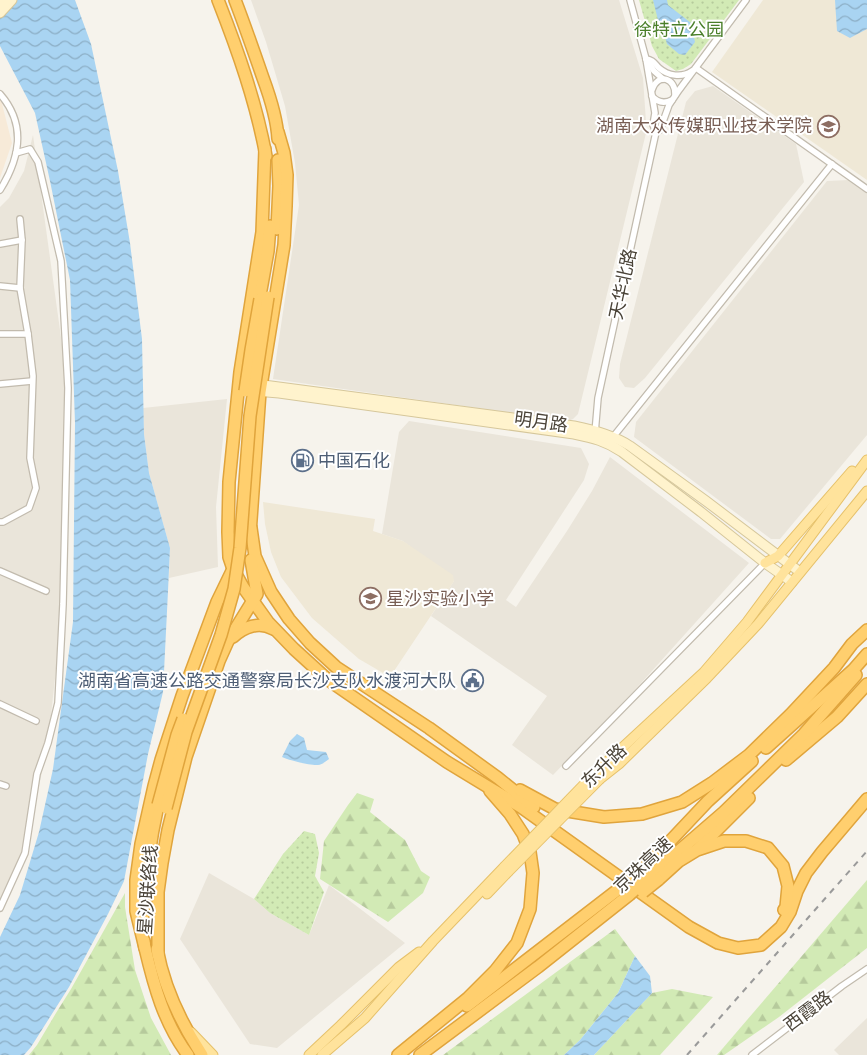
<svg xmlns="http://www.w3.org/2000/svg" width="867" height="1055" font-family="'DejaVu Sans','Noto Sans SC',sans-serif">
  <defs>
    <pattern id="forest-firs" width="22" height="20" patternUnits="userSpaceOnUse" patternTransform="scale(1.25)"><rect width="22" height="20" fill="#d2eab5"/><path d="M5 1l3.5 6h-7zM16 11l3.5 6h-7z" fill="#b6ca9c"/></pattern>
    <pattern id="park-dots" width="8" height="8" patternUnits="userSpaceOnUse" patternTransform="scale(1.25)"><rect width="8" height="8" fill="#d2eab5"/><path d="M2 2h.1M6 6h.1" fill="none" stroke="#b6ca9c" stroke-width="1.8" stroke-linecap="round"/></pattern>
    <pattern id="water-waves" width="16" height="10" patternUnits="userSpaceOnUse" patternTransform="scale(1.25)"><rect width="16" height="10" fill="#a9d4f2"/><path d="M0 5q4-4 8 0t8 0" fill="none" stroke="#8caec5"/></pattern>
  </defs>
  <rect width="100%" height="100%" fill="#f6f3ec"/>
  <g fill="#eae5da">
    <polygon points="251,0 619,0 643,78 646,122 646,133 578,414 573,419 568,421 273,379 299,205 295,163 285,106 266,42"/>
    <polygon points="713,86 796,144 804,182 645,378 634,388 625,387 619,378 620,364 686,102 695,91"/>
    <polygon points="33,135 68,388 63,604 48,743 25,853 0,908 0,207 9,198 24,171"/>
    <polygon points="849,180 867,193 867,435 780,539 771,539 634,437 636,422 827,181"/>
    <polygon points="227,399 216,507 218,567 169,578 170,548 149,473 144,434 143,408"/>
    <polygon points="409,421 581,448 589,464 584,480 506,600 516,607 567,531 592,491 610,457 749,563 633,692 553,775 512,745 547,696 431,616 454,581 403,541 382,534 399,432"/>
    <polygon points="209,873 254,899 270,913 309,935 329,885 405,943 277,1048 250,1044 180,939"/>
    <polygon points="867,1018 867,1055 839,1055 834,1050"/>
  </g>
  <polygon fill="#f7ead8" points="0,96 12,143 0,178"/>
  <g fill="#efe8d6">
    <polygon points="763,0 867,0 867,180 712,72"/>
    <polygon points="263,502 375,519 373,531 403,541 453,575 454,581 390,677 359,659 312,618 281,577 271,552 265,524"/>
  </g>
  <g fill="url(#forest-firs)">
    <polygon points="357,793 374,799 370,812 405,840 421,871 430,877 423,893 388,922 320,879 324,841 348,805"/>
    <polygon points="867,880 867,948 779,1017 724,1055 717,1055"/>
    <polygon points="125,893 125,907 135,970 151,1018 171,1055 29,1055 37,1045 56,1013 71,989"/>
    <polygon points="615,929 635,956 618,993 580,1040 564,1055 443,1055"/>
    <polygon points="672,989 713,997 660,1055 594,1055 652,993"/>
  </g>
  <g fill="url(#park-dots)">
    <polygon points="639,0 739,0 691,64 683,69 676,71 659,59 652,46"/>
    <polygon points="304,831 315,834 319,853 315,876 324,892 309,935 270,913 254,899 283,854"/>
  </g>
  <g fill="url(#water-waves)">
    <polygon points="0,0 75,0 91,44 118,171 130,243 142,339 144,434 149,473 170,548 168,591 163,692 148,754 124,881 108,914 69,987 31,1047 24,1055 0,1055 0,937 20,895 39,832 53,769 73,622 75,423 70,280 50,181 35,113 0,46"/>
    <polygon points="653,0 667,0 668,5 691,23 695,42 685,55 679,54 667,44 663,30 659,24"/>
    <polygon points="835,0 867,0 867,29 850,38 837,31"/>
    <path d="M297 734 304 738 307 750 326 752 329 759C326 761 322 765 318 765 312 766 288 760 282 757L290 741Z"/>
    <polygon points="635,956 650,976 652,993 594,1055 564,1055 580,1040 618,993"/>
  </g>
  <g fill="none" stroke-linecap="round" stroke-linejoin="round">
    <defs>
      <g id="street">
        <polyline points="630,0 646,59 655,113 653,125 656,132"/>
        <path d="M646 59C653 60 654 63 659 68 668 76 682 78 692 71"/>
        <polyline points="646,59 654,71 663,79"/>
        <polyline points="696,68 867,189"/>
        <path d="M652 90C658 72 676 78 675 95"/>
        <path d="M0 94C27 125 20 158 0 190"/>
        <path d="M652 96C657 102 664 104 672 100"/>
        <polyline points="656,132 660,130 669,105 679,90 746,0"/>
        <polyline points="0,244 22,240"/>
        <polyline points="0,286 20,288"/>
        <polyline points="0,334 28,334"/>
        <polyline points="0,384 32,381"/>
        <polyline points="595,433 598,398 656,132"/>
        <polyline points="610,438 613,437 832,164"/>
        <polyline points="0,522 3,522 29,508 36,488 30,458 33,376 28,334 20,288 22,240 20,219"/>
        <polyline points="0,571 46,591"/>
        <polyline points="0,704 36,721"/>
        <polyline points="566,766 765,563"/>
        <polyline points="0,784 6,786"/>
        <polyline points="0,908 25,853 37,774 48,743 58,703 63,604 68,388 61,261 38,162 30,149 16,153"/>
        <polyline points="752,1055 842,986 867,969"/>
      </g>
      <g id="secondary">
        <polyline points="0,3 2,0"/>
        <polyline points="0,13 12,0"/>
        <path d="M256 384 574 426C594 430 613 435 630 446L706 501 800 572"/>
        <path d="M255 391 279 393 574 434C593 438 606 441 622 452L701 512 765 563 792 582"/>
      </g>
      <g id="primary">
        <polyline points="765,563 778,556 852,471"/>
        <polyline points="597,771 704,672 747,622 867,460"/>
        <polyline points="600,779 619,764 707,678 758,624 867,491"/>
        <polyline points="487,894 508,872"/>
        <polyline points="191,1032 213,1055"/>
        <polyline points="309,1055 341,1025 399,967 419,952"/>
        <polyline points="322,1055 365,1018 433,941 504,867"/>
      </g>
      <g id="highway">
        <path d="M218 0C238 51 256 102 266 156"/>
        <path d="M235 0C245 26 254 52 263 78 270 97 277 118 278 139"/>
        <polyline points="265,149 262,232 240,372 229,482 228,532 229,557 233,569 243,587 268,622 294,649 327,679 447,762 521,807 689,927 718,943 738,948 761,945 781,927 790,912 797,891 806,873 822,852 867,799"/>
        <polyline points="277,229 279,186 278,160"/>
        <polyline points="261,290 268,251 270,226"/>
        <polyline points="251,528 255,556 271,592 289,619 310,643 336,667 429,728 498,778 534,807"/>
        <polyline points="250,534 260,392 284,245 286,206 287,175 284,153 278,132"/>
        <path d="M233 637C244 627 259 621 273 629"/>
        <polyline points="766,748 853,670 867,654"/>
        <polyline points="786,760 837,717 867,684"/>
        <polyline points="520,790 555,809 604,817 642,814 682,802 712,783 749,755 791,714 834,668 852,644 867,630"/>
        <polyline points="698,849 749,798"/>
        <polyline points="642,871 708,801 752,761"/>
        <polyline points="650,876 724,812 804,734 856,675"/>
        <polyline points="658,880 679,861 697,850 724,841 746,841 768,848 783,866 788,886 786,907 784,910"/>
        <path d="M143 915C145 878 150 841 158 805"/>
        <path d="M144 941 145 948C154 986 164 1023 188 1055"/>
        <polyline points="145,948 136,911 136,880 141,844 154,786 161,760 182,696 217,602 233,569"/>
        <path d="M157 949C164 987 181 1023 202 1055"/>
        <polyline points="158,955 158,892 162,863 168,830 186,757 219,661 228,641 257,594 251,560"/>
        <polyline points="467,1006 620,888"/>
        <polyline points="398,1055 468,998 495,971 517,943 530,909 533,873 530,852 523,834 510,814 490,791"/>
        <polyline points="420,1055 538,967 629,895"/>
      </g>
    </defs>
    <use href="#street" stroke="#c2bbae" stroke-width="8"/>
    <use href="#secondary" stroke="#d6c79b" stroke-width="11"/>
    <use href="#primary" stroke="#e6c16a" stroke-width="11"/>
    <use href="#highway" stroke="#e0a43c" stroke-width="14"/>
    <use href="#street" stroke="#fff" stroke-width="5.5"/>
    <use href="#secondary" stroke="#fff3cd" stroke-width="9"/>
    <use href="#primary" stroke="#ffe39c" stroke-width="9"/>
    <use href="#highway" stroke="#ffcf6e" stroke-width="11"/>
    <polyline stroke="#9a9a9a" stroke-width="2" stroke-dasharray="6 6" stroke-linecap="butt" points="687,1055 867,851"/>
    <defs>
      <g id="primary-bridge">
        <polyline points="504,867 597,771"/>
        <polyline points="508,872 600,779"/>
      </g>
      <g id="highway-bridge">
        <polyline points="245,391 251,350 260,299"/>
        <polyline points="158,805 177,735 183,719"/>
        <polyline points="166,808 186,732 221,635 234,589 240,548 250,416 268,297"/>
        <polyline points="620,888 642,871"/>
        <polyline points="643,892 658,880"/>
        <polyline points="629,895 650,876"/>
      </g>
    </defs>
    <use href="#primary-bridge" stroke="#e6c16a" stroke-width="11" stroke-linecap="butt"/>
    <use href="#highway-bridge" stroke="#e0a43c" stroke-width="14" stroke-linecap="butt"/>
    <use href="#primary-bridge" stroke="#ffe39c" stroke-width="9"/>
    <use href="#highway-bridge" stroke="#ffcf6e" stroke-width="11"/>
  </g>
  <defs>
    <symbol id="university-ring" viewBox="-11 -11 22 22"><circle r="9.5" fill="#fff" stroke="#8d6e63" stroke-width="1.5"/><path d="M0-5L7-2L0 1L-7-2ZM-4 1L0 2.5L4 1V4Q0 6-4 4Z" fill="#8d6e63"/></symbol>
    <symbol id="fuel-ring" viewBox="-11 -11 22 22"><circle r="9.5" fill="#fff" stroke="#5c6f8a" stroke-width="1.5"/><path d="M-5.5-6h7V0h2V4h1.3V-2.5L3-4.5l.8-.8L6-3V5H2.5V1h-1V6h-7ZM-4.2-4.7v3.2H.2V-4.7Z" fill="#5c6f8a"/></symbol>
    <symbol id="school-ring" viewBox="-11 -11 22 22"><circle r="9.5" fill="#fff" stroke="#8d6e63" stroke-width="1.5"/><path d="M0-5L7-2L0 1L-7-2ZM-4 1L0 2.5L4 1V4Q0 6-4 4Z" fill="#8d6e63"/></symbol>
    <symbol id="civic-ring" viewBox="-11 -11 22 22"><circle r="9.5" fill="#fff" stroke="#5c6f8a" stroke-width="1.5"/><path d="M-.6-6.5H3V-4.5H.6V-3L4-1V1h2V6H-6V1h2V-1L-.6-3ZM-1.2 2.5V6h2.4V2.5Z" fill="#5c6f8a"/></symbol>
  </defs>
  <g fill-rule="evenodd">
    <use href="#university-ring" x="816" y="114" width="25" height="25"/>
    <use href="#fuel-ring" x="290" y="448" width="25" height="25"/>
    <use href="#school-ring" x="358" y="586" width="25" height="25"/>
    <use href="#civic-ring" x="460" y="668" width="25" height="25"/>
  </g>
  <g text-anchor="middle" stroke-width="4" stroke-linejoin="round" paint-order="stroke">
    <g font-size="18" fill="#4a7f2a" stroke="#fff">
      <text x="679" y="36">徐特立公园</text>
    </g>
    <g font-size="18" fill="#785e54" stroke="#fff" text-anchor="end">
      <text x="812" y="132">湖南大众传媒职业技术学院</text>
      <text x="386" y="605" text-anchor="start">星沙实验小学</text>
    </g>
    <g font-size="18" fill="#4b4439" stroke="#fff">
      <text transform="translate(623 284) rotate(-78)" y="6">天华北路</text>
      <text transform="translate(541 422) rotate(8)" y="6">明月路</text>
      <text transform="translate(604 766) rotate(-44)" y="6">东升路</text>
      <text transform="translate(643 865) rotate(-43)" y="6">京珠高速</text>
      <text transform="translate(148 890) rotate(-86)" y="6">星沙联络线</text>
      <text transform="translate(808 1011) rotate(-37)" y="6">西霞路</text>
    </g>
    <g font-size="18" fill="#4e5e75" stroke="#fff" text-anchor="start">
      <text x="318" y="467">中国石化</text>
      <text x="456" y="687" text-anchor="end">湖南省高速公路交通警察局长沙支队水渡河大队</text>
    </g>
  </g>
</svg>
